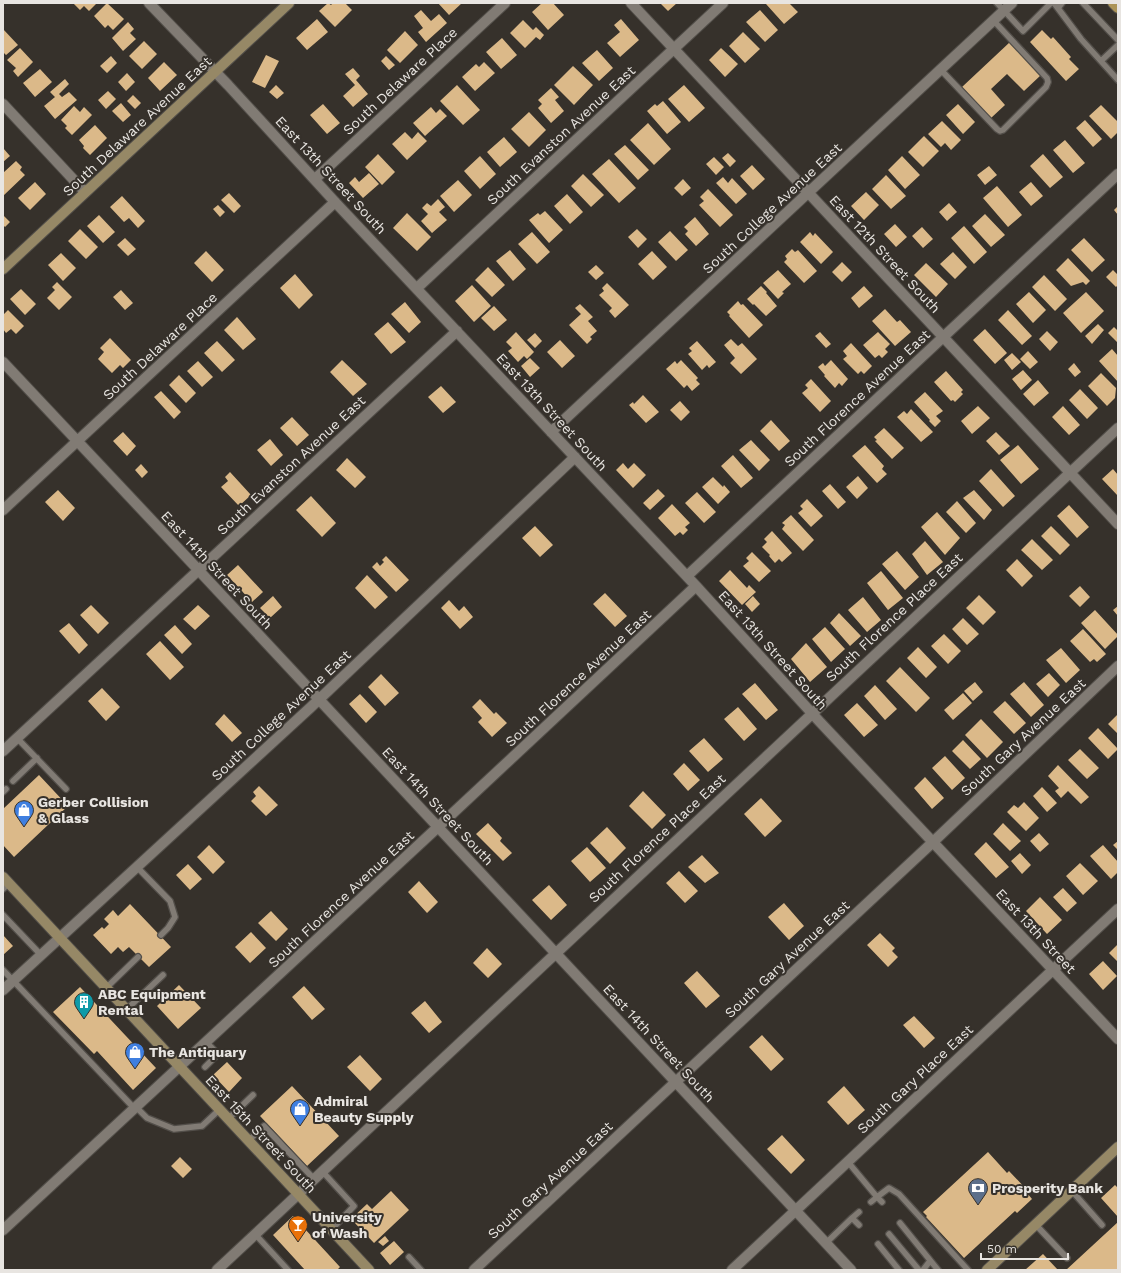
<svg xmlns="http://www.w3.org/2000/svg" width="1121" height="1273" viewBox="0 0 1121 1273" font-family="'Work Sans',sans-serif">
  <rect width="100%" height="100%" fill="#36312b"/>
  <path fill="#dbb989" d="M73,3H97L89,11L84,6L80,10Z
    M107,3L124,19L113,30L108,25L105,28L94,16Z
    M328,3L331,5L333,3H345L352,10L335,27L319,11Z
    M438,3H462L449,15Z
    M542,3H553L564,15L548,30L532,12Z
    M660,3H677L668,11Z
    M767,3H789L798,12L784,24L766,4Z
    M421,10L431,21L439,14L447,23L426,42L418,32L423,28L414,16Z
    M760,10L778,30L765,42L746,22Z
    M317,19L328,32L307,50L296,38Z
    M621,19L639,40L620,57L607,43L620,32L614,25Z
    M523,20L533,30L536,27L544,35L540,40L536,37L525,48L510,33Z
    M128,22L134,29L130,33L136,39L123,51L112,38Z
    M3,29L18,45L6,55L3,52Z
    M1042,30L1051,39L1053,37L1071,57L1069,59L1079,69L1066,81L1030,42Z
    M405,31L418,45L400,63L387,50Z
    M743,32L760,49L745,63L729,46Z
    M502,38L517,55L501,69L486,52Z
    M144,41L157,54L142,69L129,56Z
    M1010,42L1041,75L1024,91L1007,74L991,89L1005,105L991,118L962,87Z
    M20,48L33,62L18,77L13,71L16,68L7,60Z
    M721,48L738,64L725,77L709,60Z
    M597,50L613,68L599,81L582,63Z
    M266,55L279,61L265,88L252,82Z
    M111,56L117,63L107,73L100,66Z
    M386,56L395,65L389,70L381,61Z
    M164,62L177,75L160,91L148,78Z
    M484,62L495,73L475,91L462,77L476,64L479,67Z
    M573,66L593,85L574,105L554,85Z
    M353,68L360,76L356,80L368,94L353,107L343,96L355,85L345,74Z
    M40,69L52,82L35,97L23,83Z
    M127,73L135,82L126,91L118,82Z
    M65,79L69,84L59,94L62,97L69,92L77,100L55,119L44,106L55,97L50,92Z
    M276,85L284,93L277,99L269,92Z
    M457,85L480,110L463,125L440,101Z
    M684,85L705,108L689,122L668,99Z
    M551,88L559,97L555,100L564,111L551,123L538,108L542,104L538,100Z
    M108,91L116,99L106,109L98,100Z
    M133,95L141,103L135,109L127,101Z
    M663,101L681,122L667,134L647,111L655,104L657,106Z
    M121,103L131,115L123,122L112,111Z
    M323,104L340,123L327,134L310,115Z
    M958,104L975,122L963,134L946,115Z
    M1101,105L1118,122V132L1111,139L1089,116Z
    M74,106L80,112L84,107L92,115L72,135L65,128L67,126L61,120Z
    M431,107L436,113L440,109L447,116L425,136L413,123Z
    M529,112L546,130L529,147L511,129Z
    M1085,120L1102,139L1093,147L1076,128Z
    M942,121L961,140L951,150L945,143L941,147L928,134Z
    M648,123L671,149L654,165L630,140Z
    M95,125L107,138L90,155L83,148L84,146L79,140Z
    M405,132L412,139L418,132L427,141L407,160L392,144Z
    M924,136L939,151L923,167L908,152Z
    M504,137L517,152L500,167L487,152Z
    M1065,140L1085,163L1073,173L1053,150Z
    M625,145L649,170L638,180L614,154Z
    M3,148L10,156L3,162Z
    M728,153L736,161L730,167L722,158Z
    M378,154L395,172L382,185L365,167Z
    M1043,154L1063,177L1050,188L1030,166Z
    M480,156L496,174L480,189L464,171Z
    M902,156L920,175L905,189L888,170Z
    M714,157L724,167L716,175L706,164Z
    M609,159L636,188L619,203L592,174Z
    M16,161L22,167L20,170L25,175L3,196V173Z
    M752,165L765,179L753,190L740,176Z
    M989,166L997,175L985,185L977,175Z
    M369,173L379,184L363,198L349,183L355,177L359,182Z
    M583,174L604,195L591,207L571,186Z
    M886,175L906,196L891,209L872,189Z
    M723,177L728,183L732,178L747,194L736,204L716,183Z
    M683,179L691,188L682,196L674,188Z
    M458,180L472,195L454,212L440,196Z
    M35,182L46,194L30,210L18,198Z
    M1031,182L1043,196L1031,206L1019,192Z
    M997,186L1022,215L1008,227L983,198Z
    M708,189L733,215L720,227L699,205L704,201L700,197Z
    M866,192L879,205L864,220L851,206Z
    M229,193L241,206L234,213L221,200Z
    M567,194L583,212L570,224L554,206Z
    M122,196L145,221L138,228L129,218L124,222L110,207Z
    M438,199L445,207L439,212L447,220L432,233L421,221L428,214L422,208L427,203L431,206Z
    M949,203L957,212L947,221L939,212Z
    M218,205L225,212L220,217L213,209Z
    M1118,206V215L1114,210Z
    M545,211L563,230L549,243L529,220L538,213L540,215Z
    M407,213L431,237L417,251L393,228Z
    M985,214L1005,235L991,247L972,226Z
    M3,215L10,222L5,227L3,225Z
    M99,215L115,232L103,243L87,226Z
    M695,217L709,234L696,246L685,234L688,231L684,227Z
    M895,224L907,237L896,247L884,234Z
    M964,226L987,252L974,264L951,238Z
    M922,227L933,239L923,248L912,236Z
    M80,229L98,247L86,259L68,241Z
    M637,229L647,239L638,248L628,237Z
    M670,231L688,250L676,261L658,242Z
    M532,232L550,252L537,264L518,244Z
    M810,232L813,236L815,233L833,252L821,264L800,242Z
    M125,238L136,249L128,256L117,245Z
    M1084,238L1105,260L1092,272L1071,250Z
    M792,249L795,252L798,250L817,271L804,283L784,262L787,259L785,256Z
    M510,250L526,269L513,281L496,261Z
    M206,251L224,270L212,282L194,263Z
    M652,251L667,267L653,280L638,264Z
    M953,252L967,267L955,279L940,264Z
    M61,253L76,268L63,281L48,265Z
    M1068,258L1090,281L1086,285L1083,282L1071,286L1056,270Z
    M842,262L852,272L842,282L832,272Z
    M926,263L948,284L936,297L914,275Z
    M596,265L604,273L596,280L588,272Z
    M488,267L505,285L492,297L475,280Z
    M778,270L791,284L782,292L784,293L778,299L763,283Z
    M1113,270L1118,275V285L1116,287L1106,277Z
    M295,274L313,295L299,309L280,288Z
    M1044,275L1067,299L1055,311L1032,287Z
    M57,282L72,297L59,310L47,298L55,290L52,287Z
    M607,283L629,305L615,318L609,311L612,308L599,295L604,291L602,288Z
    M472,285L491,306L474,322L455,301Z
    M761,286L767,292L766,293L777,306L766,316L754,304L753,305L747,299Z
    M864,286L873,296L859,308L851,298Z
    M21,289L36,304L25,315L10,299Z
    M121,290L133,303L125,310L113,297Z
    M1029,292L1046,310L1033,323L1016,304Z
    M1086,292L1104,311L1081,333L1063,313Z
    M738,301L741,305L743,304L763,325L749,338L729,316L730,315L727,312Z
    M405,302L421,322L409,333L391,314Z
    M580,304L593,317L588,321L597,331L590,337L592,339L587,344L569,325L581,314L575,308Z
    M494,306L507,320L494,331L481,318Z
    M885,309L897,322L900,320L911,332L895,346L872,321Z
    M8,310L24,326L16,334L11,329L6,333L3,329V315Z
    M1008,310L1032,336L1022,345L998,320Z
    M237,317L256,339L243,350L224,330Z
    M388,322L406,342L391,354L374,334Z
    M1098,324L1104,330L1092,344L1085,336Z
    M1114,327L1118,331V343L1108,333Z
    M985,329L1007,353L995,364L973,340Z
    M1047,331L1058,342L1050,351L1039,339Z
    M516,332L534,352L527,359L524,356L518,362L508,351L512,348L506,342Z
    M820,332L831,344L826,348L815,336Z
    M878,332L890,344L885,349L888,352L882,358L879,355L875,358L863,345Z
    M535,333L542,341L535,348L527,340Z
    M110,338L131,360L123,368L120,365L112,373L98,359L104,352L100,348Z
    M731,339L738,346L742,343L757,359L741,374L730,363L735,358L724,345Z
    M560,340L575,356L562,368L547,352Z
    M217,341L235,360L222,372L204,353Z
    M697,341L716,362L709,368L707,365L702,370L688,354L692,351L689,348Z
    M851,343L872,366L864,374L861,371L858,374L843,359L847,356L843,351Z
    M1112,349L1118,356V382L1099,361Z
    M1028,351L1038,362L1030,369L1020,359Z
    M1012,353L1021,362L1012,370L1004,360Z
    M530,358L540,368L530,377L521,366Z
    M342,360L367,384L353,396L330,372Z
    M681,360L698,378L696,380L700,384L692,391L687,385L684,388L666,369L675,361L677,364Z
    M831,360L848,379L842,386L839,383L835,388L824,376L825,375L818,367L823,363L825,366Z
    M198,361L213,377L202,387L187,371Z
    M1074,363L1081,372L1075,377L1068,369Z
    M1023,370L1032,380L1021,390L1012,379Z
    M946,371L963,390L961,392L963,394L955,402L953,400L951,401L934,382Z
    M1101,373L1116,388L1115,398L1107,406L1088,386Z
    M179,375L196,393L186,403L169,385Z
    M811,379L831,401L820,412L802,393L808,388L805,385Z
    M1038,380L1049,393L1034,406L1023,394Z
    M441,386L456,402L443,413L428,397Z
    M1080,389L1098,408L1087,419L1069,400Z
    M161,391L181,412L174,419L154,397Z
    M925,392L943,411L936,416L941,421L935,427L929,421L930,420L914,402Z
    M643,395L659,412L646,423L629,405L633,402L634,404Z
    M680,401L690,412L681,421L670,410Z
    M978,406L990,418L972,434L961,421Z
    M1063,406L1080,425L1069,435L1052,417Z
    M911,409L933,432L921,442L897,417L904,411L907,414Z
    M292,417L309,435L297,446L280,428Z
    M771,420L790,441L779,451L760,431Z
    M884,428L904,448L892,459L875,441L877,440L874,437Z
    M123,432L136,446L127,456L113,441Z
    M996,432L1010,446L999,455L986,441Z
    M270,439L283,455L271,466L257,450Z
    M751,440L770,460L759,471L739,450Z
    M865,445L884,466L882,469L887,474L877,483L852,456Z
    M1018,445L1039,469L1021,484L1000,460Z
    M733,455L753,478L741,488L721,466Z
    M347,458L366,477L355,488L336,470Z
    M623,463L628,469L634,463L646,475L633,488L616,470Z
    M141,464L148,472L142,478L135,470Z
    M991,469L1015,496L1003,507L979,481Z
    M1113,469L1118,475V496L1102,479Z
    M230,472L251,495L239,506L221,487L228,481L225,477Z
    M858,476L868,488L857,499L846,487Z
    M713,477L723,487L724,485L730,492L718,504L702,487Z
    M830,484L846,502L838,509L822,491Z
    M658,489L665,496L650,510L643,503Z
    M58,490L75,508L63,521L45,502Z
    M974,490L992,510L984,520L963,498Z
    M697,492L716,512L704,523L685,503Z
    M311,496L336,523L322,537L296,510Z
    M807,499L823,516L811,527L798,513L803,509L800,506Z
    M957,501L976,523L966,533L946,512Z
    M672,504L690,523L685,527L688,530L683,535L680,532L675,536L658,518Z
    M1069,505L1089,527L1077,538L1057,516Z
    M937,512L960,538L945,555L921,527Z
    M791,515L814,540L803,551L782,529L785,525L782,523Z
    M535,526L553,545L540,557L522,538Z
    M1051,526L1070,545L1060,555L1041,536Z
    M772,531L792,553L782,562L779,559L775,563L769,556L770,555L762,547L767,542L764,539Z
    M1032,539L1053,560L1042,570L1021,550Z
    M925,541L943,562L927,575L912,554Z
    M897,551L919,577L905,590L882,564Z
    M752,552L771,571L759,582L743,566L749,561L746,558Z
    M386,556L409,580L396,592L372,567L377,562L380,566L384,562L382,560Z
    M1017,559L1033,576L1022,587L1006,570Z
    M238,565L263,592L252,602L227,575Z
    M730,570L747,588L749,585L756,592L742,605L719,581Z
    M881,571L903,598L888,610L867,583Z
    M367,575L388,597L375,609L355,588Z
    M1080,586L1090,597L1080,607L1069,596Z
    M605,593L627,616L615,627L593,604Z
    M979,595L996,612L983,625L966,608Z
    M273,596L282,607L270,618L260,608Z
    M753,596L760,604L752,612L745,604Z
    M863,597L881,620L867,632L848,610Z
    M449,600L459,611L464,606L473,617L460,629L441,608Z
    M91,605L109,623L98,634L80,615Z
    M198,605L210,616L195,630L183,619Z
    M1118,606V616L1113,610Z
    M1095,610L1118,635V636L1105,649L1081,623Z
    M839,613L861,636L850,646L830,623Z
    M963,618L979,634L967,645L952,629Z
    M69,623L88,645L79,654L59,631Z
    M175,625L192,644L182,654L164,635Z
    M825,627L845,649L831,662L812,639Z
    M1083,629L1106,654L1097,662L1094,659L1090,662L1070,641Z
    M944,634L961,651L948,664L931,646Z
    M160,641L184,667L170,680L146,654Z
    M806,643L827,667L810,682L791,659Z
    M918,647L937,667L926,678L907,658Z
    M1061,648L1080,670L1066,683L1046,660Z
    M900,667L930,698L916,712L886,681Z
    M1049,673L1060,685L1048,697L1036,684Z
    M381,674L399,693L385,706L368,687Z
    M975,682L983,692L973,701L964,691Z
    M1024,682L1044,705L1031,717L1010,694Z
    M755,683L778,710L766,720L742,694Z
    M875,685L897,709L885,720L864,696Z
    M102,688L120,707L106,721L88,701Z
    M963,693L972,703L953,720L944,710Z
    M360,694L377,712L366,723L349,704Z
    M480,699L494,714L496,712L507,723L492,737L478,722L482,718L472,707Z
    M1005,701L1026,723L1014,734L993,712Z
    M857,703L878,725L864,737L844,715Z
    M738,707L757,729L744,741L724,719Z
    M224,714L242,733L232,742L215,724Z
    M1118,714V734L1108,724Z
    M981,719L1003,742L987,758L965,735Z
    M1098,728L1118,749L1108,759L1088,738Z
    M704,738L723,759L708,772L689,751Z
    M963,740L981,759L970,769L952,751Z
    M1080,749L1099,768L1087,779L1068,760Z
    M945,756L965,778L952,790L932,768Z
    M684,763L700,780L688,791L673,774Z
    M1058,765L1089,797L1081,804L1068,791L1061,798L1055,791L1059,788L1048,776Z
    M39,775L68,806L14,857L3,845V809Z
    M925,777L944,798L932,809L914,788Z
    M259,786L278,805L266,816L251,801L256,796L253,792Z
    M1042,787L1057,803L1047,812L1033,796Z
    M643,791L666,815L652,829L629,806Z
    M761,798L782,821L765,837L744,814Z
    M1024,802L1039,818L1026,831L1007,812L1014,805L1018,808Z
    M488,823L502,838L500,841L512,853L503,861L476,834Z
    M1003,823L1021,841L1010,851L993,834Z
    M607,827L626,848L610,864L590,843Z
    M1039,833L1049,844L1040,852L1030,841Z
    M1118,841V850L1113,845Z
    M986,842L1009,867L996,878L974,854Z
    M209,845L225,862L213,874L197,857Z
    M1103,845L1118,862V872L1111,879L1090,856Z
    M587,847L606,868L590,882L571,861Z
    M1020,853L1031,865L1022,874L1011,861Z
    M702,855L719,873L705,883L688,867Z
    M1080,863L1098,881L1083,895L1066,876Z
    M188,864L202,879L190,890L176,875Z
    M679,871L698,891L685,903L666,883Z
    M419,881L438,902L427,913L408,892Z
    M549,885L567,905L551,920L532,900Z
    M1063,888L1077,903L1067,912L1053,897Z
    M1040,897L1062,920L1047,934L1026,911Z
    M784,903L804,926L789,940L768,917Z
    M130,904L171,947L149,967L129,947L123,952L118,947L111,954L93,935L102,927L104,929L109,924L104,919L113,910L118,916Z
    M271,911L288,929L276,941L258,923Z
    M251,932L266,948L250,963L235,947Z
    M880,933L895,948L892,951L898,957L888,967L867,945Z
    M3,935L13,946L3,955Z
    M1118,944V962L1109,953Z
    M487,948L502,964L488,978L473,963Z
    M1103,961L1117,976L1103,990L1089,974Z
    M697,971L720,996L706,1008L684,983Z
    M179,985L201,1008L178,1029L157,1006Z
    M304,986L325,1009L312,1020L292,997Z
    M80,987L156,1068L133,1090L97,1051L94,1054L53,1012Z
    M425,1001L442,1022L429,1033L411,1013Z
    M914,1016L935,1038L924,1048L903,1025Z
    M762,1035L784,1059L771,1071L749,1047Z
    M360,1055L382,1079L370,1091L347,1067Z
    M227,1062L242,1078L229,1092L213,1075Z
    M292,1086L339,1136L307,1166L260,1116Z
    M844,1086L865,1110L848,1125L827,1102Z
    M782,1135L805,1160L791,1174L767,1149Z
    M988,1152L1007,1173L1009,1171L1028,1191L1027,1193L1032,1199L1017,1213L1015,1211L964,1258L926,1217L927,1216L923,1212Z
    M180,1157L192,1169L183,1178L171,1166Z
    M1115,1185L1118,1188V1217L1101,1198Z
    M391,1191L409,1210L374,1243L351,1219L367,1204L372,1209Z
    M293,1216L340,1267L337,1270H305L273,1235Z
    M1118,1222V1268L1116,1270H1066Z
    M385,1236L389,1241L383,1246L378,1242Z
    M394,1241L404,1252L390,1265L380,1253Z
    M1043,1254L1058,1270H1025Z"/>
  <g fill="none" stroke-linecap="round" stroke-linejoin="round">
    <defs>
      <path id="lane" d="M997,3L1023,31L1051,3
        M1054,3L1081,39L1118,80
        M1083,3L1118,40
        M1058,8L1062,3
        M1101,61L1118,45
        M941,70L997,129L1000,131L1003,130L1046,87L1048,82L1047,78L993,20
        M17,738L66,789
        M13,781L37,758
        M3,792L6,789
        M137,867L170,901L175,917L168,928L161,935
        M3,889L9,883
        M3,915L41,955
        M3,970L134,1108
        M106,988L138,957
        M126,1010L163,975
        M205,1067L218,1054L207,1043
        M135,1106L147,1118L174,1129L202,1126L219,1110
        M228,1119L253,1095
        M248,1141L264,1126L314,1179
        M848,1162L877,1197L889,1188L899,1194L968,1270
        M322,1171L354,1206L331,1230
        M1072,1191L1102,1225
        M871,1202L877,1197L882,1202
        M852,1218L859,1212
        M900,1223L938,1270
        M1036,1225L1067,1258
        M255,1234L288,1270
        M889,1234L919,1270
        M826,1243L852,1218L859,1225
        M878,1244L899,1270
        M409,1257L421,1270
        M923,1270L930,1261"/>
      <path id="street" d="M149,3L228,85L335,202L696,586L819,721L1118,1039
        M631,3L1118,524
        M3,104L85,192
        M315,179L505,3
        M417,288L723,3
        M3,362L190,561L851,1270
        M551,432L1012,3
        M3,510L335,202
        M687,576L1118,174
        M3,751L457,331
        M3,990L311,707L575,457
        M3,1230L438,827L696,586
        M217,1270L1118,428
        M474,1270L933,842L1118,666
        M732,1270L1118,909"/>
      <path id="secondary" d="M3,269L289,3
        M3,877L369,1270
        M987,1270L1118,1147"/>
      <path id="primary" d="M1113,3L1118,8"/>
    </defs>
    <use href="#lane" stroke="#524e49" stroke-width="8"/>
    <use href="#street" stroke="#524e49" stroke-width="12"/>
    <use href="#secondary" stroke="#524e49" stroke-width="12"/>
    <use href="#primary" stroke="#524e49" stroke-width="12"/>
    <use href="#lane" stroke="#817b74" stroke-width="5.5"/>
    <use href="#street" stroke="#817b74" stroke-width="10"/>
    <use href="#secondary" stroke="#968866" stroke-width="10"/>
    <use href="#primary" stroke="#ac9457" stroke-width="10"/>
  </g>
  <defs>
    <symbol id="shop-pin" viewBox="-11 -11 22 30"><path d="M0 17L-7.5 6A9.5 9.5 0 1 1 7.5 6Z" fill="#3f7fe0" stroke="#36312b"/><path d="M-5-2.5h2.3a2.7 3.5 0 0 1 5.4 0H5L5.5 6h-11ZM-1.5-2.5h3a1.5 2.3 0 0 0-3 0Z" fill="#fff"/></symbol>
    <symbol id="building-pin" viewBox="-11 -11 22 30"><path d="M0 17L-7.5 6A9.5 9.5 0 1 1 7.5 6Z" fill="#0f9aa8" stroke="#36312b"/><path d="M-4-6H4V6H1V3H-1V6H-4ZM-2.5-4.3h1.7v1.8h-1.7ZM.8-4.3h1.7v1.8H.8ZM-2.5-1h1.7V.8h-1.7ZM.8-1h1.7V.8H.8Z" fill="#fff"/></symbol>
    <symbol id="bank-pin" viewBox="-11 -11 22 30"><path d="M0 17L-7.5 6A9.5 9.5 0 1 1 7.5 6Z" fill="#5c6f8a" stroke="#36312b"/><path d="M-6-4H6V4H-6ZM0-2.3a2.3 2.3 0 1 0 0 4.6a2.3 2.3 0 1 0 0-4.6Z" fill="#fff"/></symbol>
    <symbol id="bar-pin" viewBox="-11 -11 22 30"><path d="M0 17L-7.5 6A9.5 9.5 0 1 1 7.5 6Z" fill="#e8710a" stroke="#36312b"/><path d="M-6-5H6L.8 .8V4.5H3.5V6h-7V4.5H-.8V.8Z" fill="#fff"/></symbol>
  </defs>
  <g fill-rule="evenodd">
    <use href="#shop-pin" x="13" y="799" width="22" height="30"/>
    <use href="#building-pin" x="73" y="991" width="22" height="30"/>
    <use href="#shop-pin" x="124" y="1041" width="22" height="30"/>
    <use href="#shop-pin" x="289" y="1098" width="22" height="30"/>
    <use href="#bank-pin" x="967" y="1177" width="22" height="30"/>
    <use href="#bar-pin" x="287" y="1214" width="22" height="30"/>
  </g>
  <g text-anchor="middle" dominant-baseline="central" stroke-width="4" stroke-linejoin="round" paint-order="stroke">
    <g font-size="14" fill="#e8e5e1" stroke="#36312b">
      <text transform="translate(400 81) rotate(-43)">South Delaware Place</text>
      <text transform="translate(137 126) rotate(-43)">South Delaware Avenue East</text>
      <text transform="translate(561 135) rotate(-43)">South Evanston Avenue East</text>
      <text transform="translate(331 175) rotate(47)">East 13th Street South</text>
      <text transform="translate(772 208) rotate(-43)">South College Avenue East</text>
      <text transform="translate(885 254) rotate(47)">East 12th Street South</text>
      <text transform="translate(160 346) rotate(-43)">South Delaware Place</text>
      <text transform="translate(857 398) rotate(-43)">South Florence Avenue East</text>
      <text transform="translate(552 412) rotate(47)">East 13th Street South</text>
      <text transform="translate(291 465) rotate(-43)">South Evanston Avenue East</text>
      <text transform="translate(217 570) rotate(47)">East 14th Street South</text>
      <text transform="translate(894 617) rotate(-43)">South Florence Place East</text>
      <text transform="translate(773 650) rotate(48)">East 13th Street South</text>
      <text transform="translate(578 678) rotate(-43)">South Florence Avenue East</text>
      <text transform="translate(281 715) rotate(-43)">South College Avenue East</text>
      <text transform="translate(1023 737) rotate(-43)">South Gary Avenue East</text>
      <text transform="translate(438 806) rotate(47)">East 14th Street South</text>
      <text transform="translate(657 838) rotate(-43)">South Florence Place East</text>
      <text transform="translate(341 899) rotate(-43)">South Florence Avenue East</text>
      <text transform="translate(1036 931) rotate(47)">East 13th Street</text>
      <text transform="translate(787 959) rotate(-43)">South Gary Avenue East</text>
      <text transform="translate(659 1043) rotate(47)">East 14th Street South</text>
      <text transform="translate(915 1079) rotate(-43)">South Gary Place East</text>
      <text transform="translate(261 1134) rotate(47)">East 15th Street South</text>
      <text transform="translate(550 1180) rotate(-43)">South Gary Avenue East</text>
    </g>
    <g font-size="14" font-weight="bold" fill="#e8e5e1" stroke="#36312b" text-anchor="start">
      <text x="38" y="802">Gerber Collision<tspan x="38" dy="16">&amp; Glass</tspan></text>
      <text x="98" y="994">ABC Equipment<tspan x="98" dy="16">Rental</tspan></text>
      <text x="149" y="1052">The Antiquary</text>
      <text x="314" y="1101">Admiral<tspan x="314" dy="16">Beauty Supply</tspan></text>
      <text x="992" y="1188">Prosperity Bank</text>
      <text x="312" y="1217">University<tspan x="312" dy="16">of Wash</tspan></text>
    </g>
  </g>
  <rect width="1121" height="1273" fill="none" stroke="#e8e5e1" stroke-width="8"/>
  <path d="M981 1253v6h87v-6" fill="none" stroke="#e8e5e1" stroke-width="2"/>
  <text x="987" y="1253" font-size="12" fill="#e8e5e1" stroke="#36312b" stroke-width="3" paint-order="stroke">50 m</text>
</svg>
